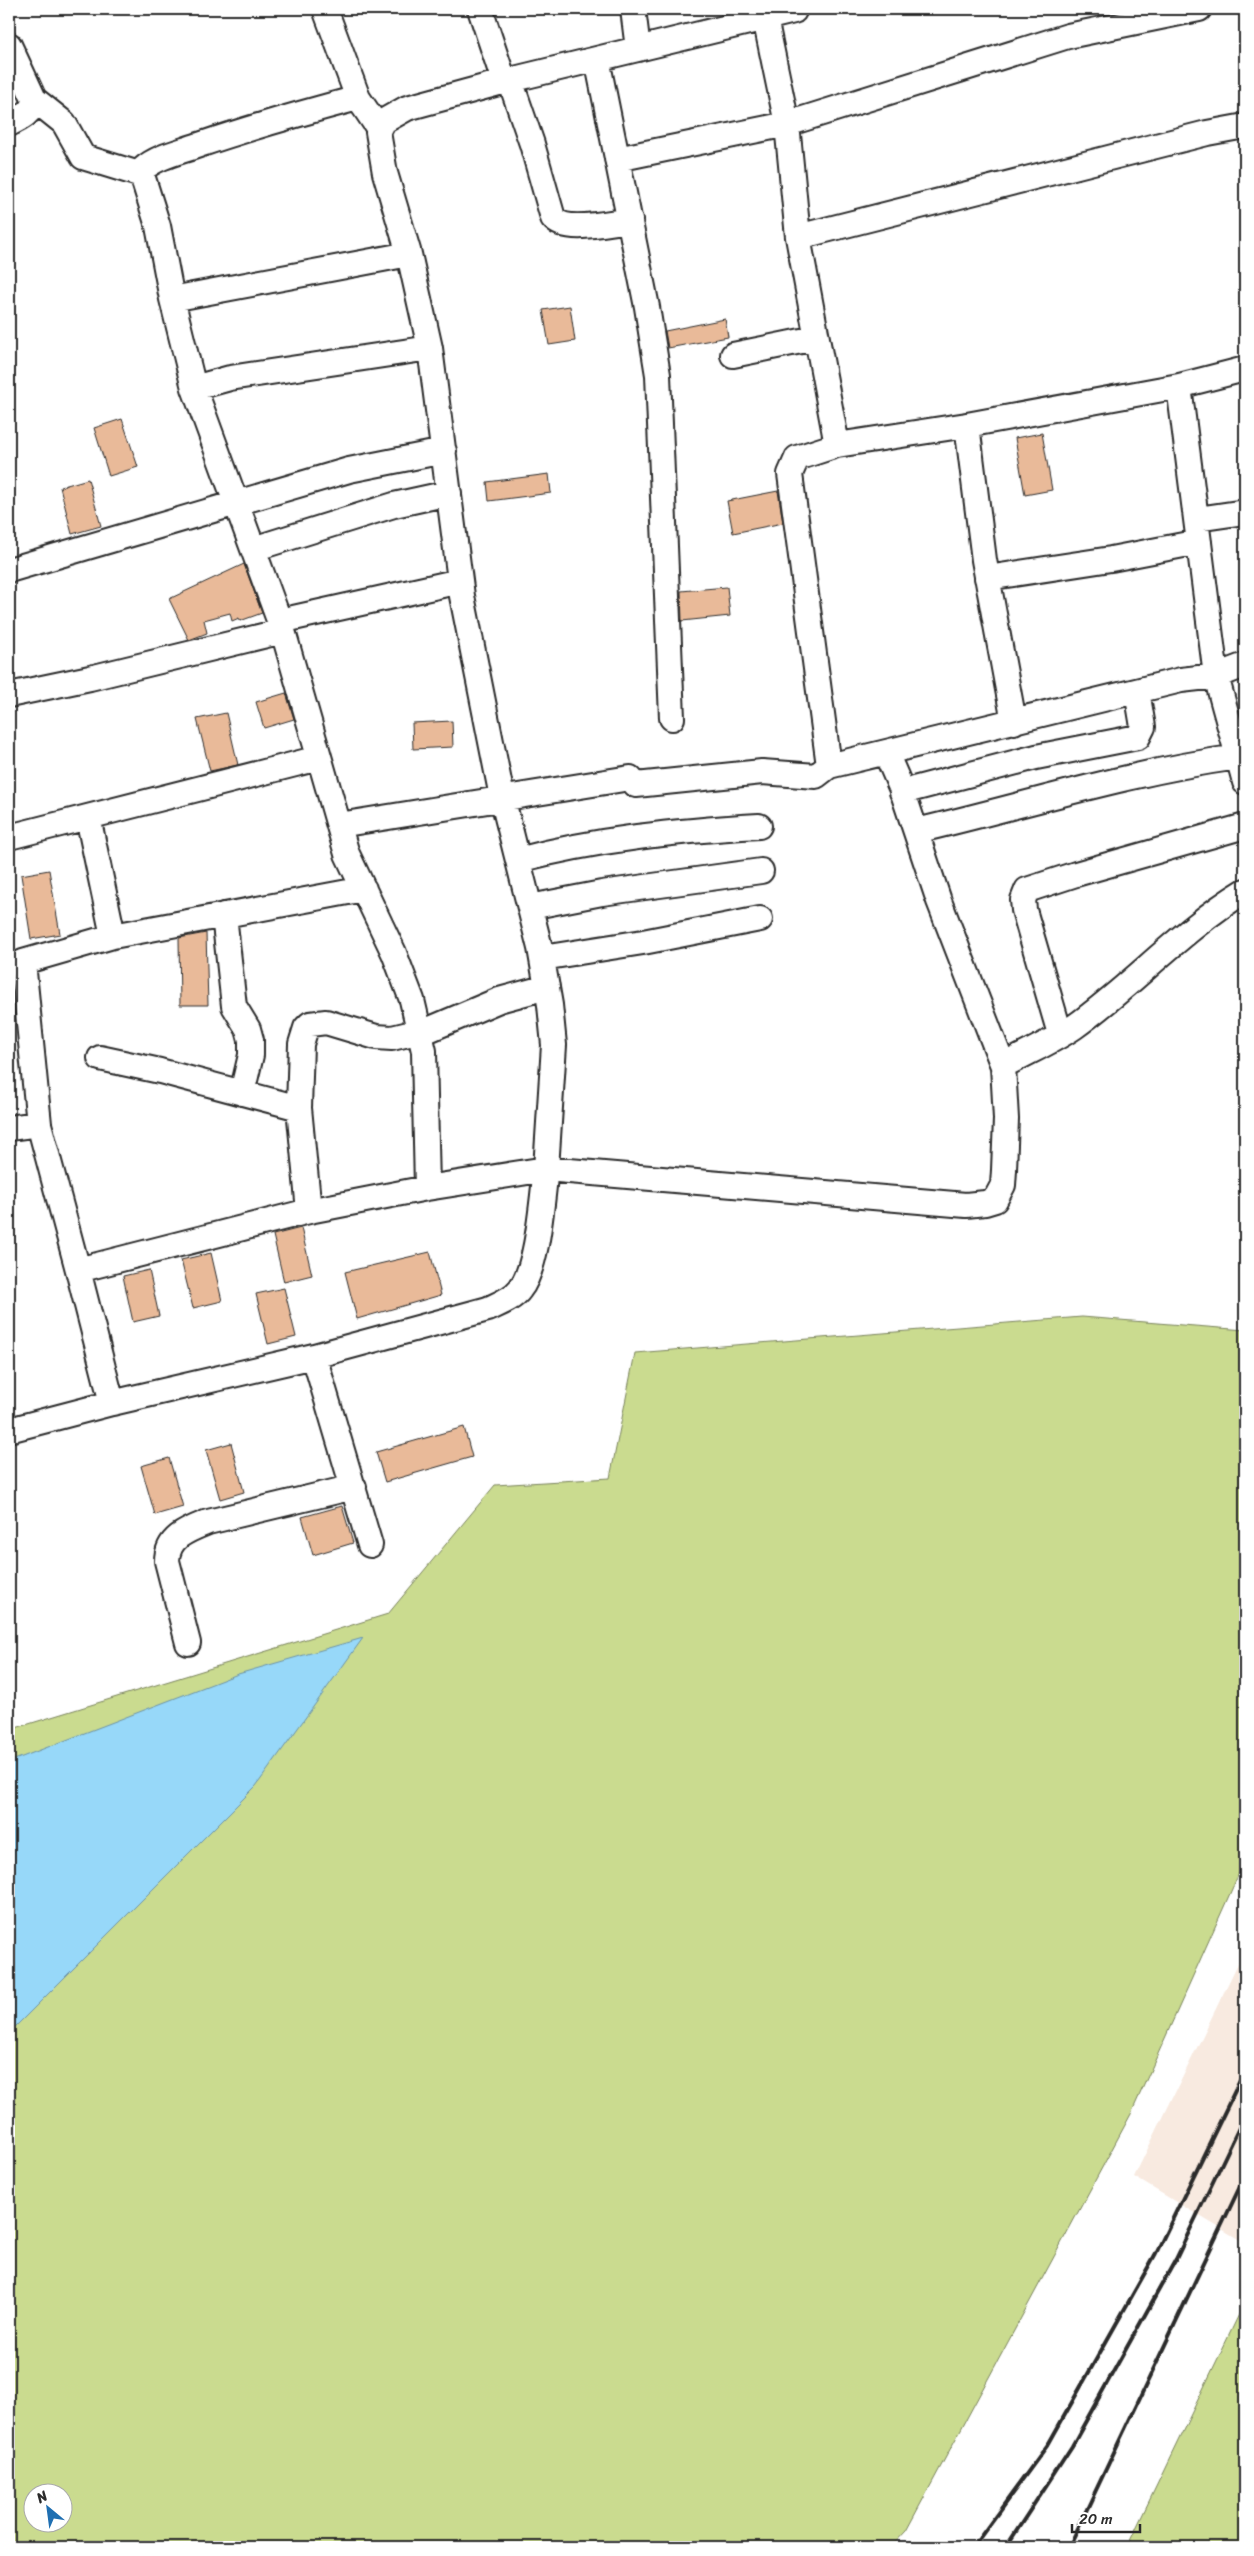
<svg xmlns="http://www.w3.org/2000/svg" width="1254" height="2556" viewBox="0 0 1254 2556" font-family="Sriracha,sans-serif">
  <rect width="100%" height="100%" fill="#fff"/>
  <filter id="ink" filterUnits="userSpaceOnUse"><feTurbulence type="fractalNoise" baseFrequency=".02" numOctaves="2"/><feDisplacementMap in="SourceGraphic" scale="10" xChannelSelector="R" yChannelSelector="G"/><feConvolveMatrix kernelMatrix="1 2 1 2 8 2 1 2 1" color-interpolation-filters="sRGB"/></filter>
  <g filter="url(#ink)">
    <path fill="#f8eae0" d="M1245,1949V2243L1134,2177Z"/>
    <path fill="#cadb8f" stroke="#7a835d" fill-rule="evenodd" d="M1082,1317L1245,1330V1860L1131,2114L906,2531L891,2547H9V1730L388,1614L495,1485L610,1478L635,1353ZM32,2494H62V2524H32Z
      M1245,2302V2547H1127Z"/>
    <path fill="#97d8f9" stroke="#6c93a7" d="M363,1638L256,1786L9,2033V1762L238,1674Z"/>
    <path fill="#e9ba99" stroke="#2b2b2b" d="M570,306L575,341L549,345L543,310Z
      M725,319L728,337L668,348L665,331Z
      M122,419L138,467L109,476L94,428Z
      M1042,433L1052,490L1025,495L1015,438Z
      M549,474L551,493L489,501L487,482Z
      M88,479L101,526L72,534L60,487Z
      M778,491L783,523L733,533L727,501Z
      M244,564L262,613L240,621L239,618L232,621L230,613L204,620L207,633L189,640L169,599Z
      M727,587L730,616L682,621L681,591Z
      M286,693L294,719L264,728L256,702Z
      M226,713L238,765L210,771L197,719Z
      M452,721L453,747L413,749L412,723Z
      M49,870L60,934L31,939L21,875Z
      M206,933L208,1005H180L179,938Z
      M301,1228L312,1275L284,1282L273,1235Z
      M430,1252L441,1295L357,1319L345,1272Z
      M211,1253L222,1301L193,1308L181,1260Z
      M149,1270L159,1316L133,1322L123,1276Z
      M284,1288L296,1337L268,1344L256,1294Z
      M464,1427L472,1457L385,1482L376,1452Z
      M231,1443L244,1492L220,1499L206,1450Z
      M169,1458L183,1507L155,1515L141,1466Z
      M342,1506L353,1543L313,1555L302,1517Z"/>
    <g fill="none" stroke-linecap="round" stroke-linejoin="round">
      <defs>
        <path id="street" d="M325,9L358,98L379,129
          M480,9L504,81
          M633,9L638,49
          M765,18L787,124L798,237L837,445L967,425L1179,386L1216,676L1245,782
          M9,45L34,99C34,112 20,119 9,124
          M597,59L647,307L658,375L672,718
          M510,80L532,144L553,218C566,234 610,222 630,220
          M358,98C305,112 252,127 199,145C180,152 158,156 143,169L142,175L158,226L172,299L194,388L283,631L347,854L394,953L412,1000L424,1051L427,1188
          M34,99L64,123L83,157L142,175
          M617,159L787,124L1068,36L1199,9
          M798,237L1207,133L1245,126
          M172,299L409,254
          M733,355L816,338
          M1179,386L1245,369
          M194,388L230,378L430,348
          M967,425L984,560L1014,722
          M1197,519L1245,512
          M253,549L394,505L449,493
          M9,570L349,470L444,451
          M987,578L1111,559L1199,542
          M280,621L460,581
          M9,695L90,678L283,631
          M829,766L790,474L797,458L837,445
          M902,792L1036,757L1138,737L1143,727L1137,691
          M88,817L113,936
          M339,825L630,778L636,785L762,772L816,776L829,766L1181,680L1216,676L1245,665
          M916,831C1023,806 1129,772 1238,757
          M9,837L319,758
          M518,860C597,839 677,831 759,826
          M530,907L602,893L761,871
          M224,915L234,1006L248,1029L251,1040V1055L242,1093
          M542,958L643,942L760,919
          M421,1033L499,1000L547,987
          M1060,1034L1024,910L1023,900L1027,890L1076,874L1245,826
          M100,1058L160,1071L299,1108
          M1003,1066C1026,1053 1052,1042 1074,1027C1133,985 1182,929 1245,891
          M9,1128L39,1124
          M309,1211L299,1108L301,1044L306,1028L310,1024L326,1022L376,1037L392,1038L421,1031
          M78,1270L39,1124L23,962L113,936L364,889
          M314,1356L370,1545
          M112,1403L314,1356L488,1309C499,1304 513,1299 520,1289C538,1267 542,1199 546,1169L966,1205L985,1203L995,1200L1003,1185L1004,1170L1006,1119L1003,1066L939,901L902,790L886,753
          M9,1430L112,1403L78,1270L309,1211L427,1188L546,1169L554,1045L550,1005L540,948L502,797L462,596L430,348L409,254L385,173L378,132L384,121L407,108L510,80L794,11V9
          M188,1643L167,1561C167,1537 188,1530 208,1522L354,1487"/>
      </defs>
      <use href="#street" stroke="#2b2b2b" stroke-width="28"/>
      <use href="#street" stroke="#fff" stroke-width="24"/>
      <path stroke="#2b2b2b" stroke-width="4" d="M973,2547L1049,2443L1155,2255L1245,2070
        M1006,2547L1072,2446L1176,2259L1245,2115
        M1069,2547L1245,2176"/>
    </g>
  </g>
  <rect width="1254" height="2556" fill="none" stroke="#fff" stroke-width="30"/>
  <rect x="15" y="15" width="1224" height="2526" fill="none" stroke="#2b2b2b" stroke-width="2" filter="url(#ink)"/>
  <g transform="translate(48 2508) rotate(331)"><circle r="24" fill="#ffffff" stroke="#aaaaaa"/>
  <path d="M0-4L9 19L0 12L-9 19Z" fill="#1f6fb2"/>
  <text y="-8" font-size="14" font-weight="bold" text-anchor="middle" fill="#2b2b2b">N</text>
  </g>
  <path d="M1072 2524v8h68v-8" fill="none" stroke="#2b2b2b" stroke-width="2.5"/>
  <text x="1079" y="2524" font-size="15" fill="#2b2b2b" stroke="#ffffff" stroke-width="4" paint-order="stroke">20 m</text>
</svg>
